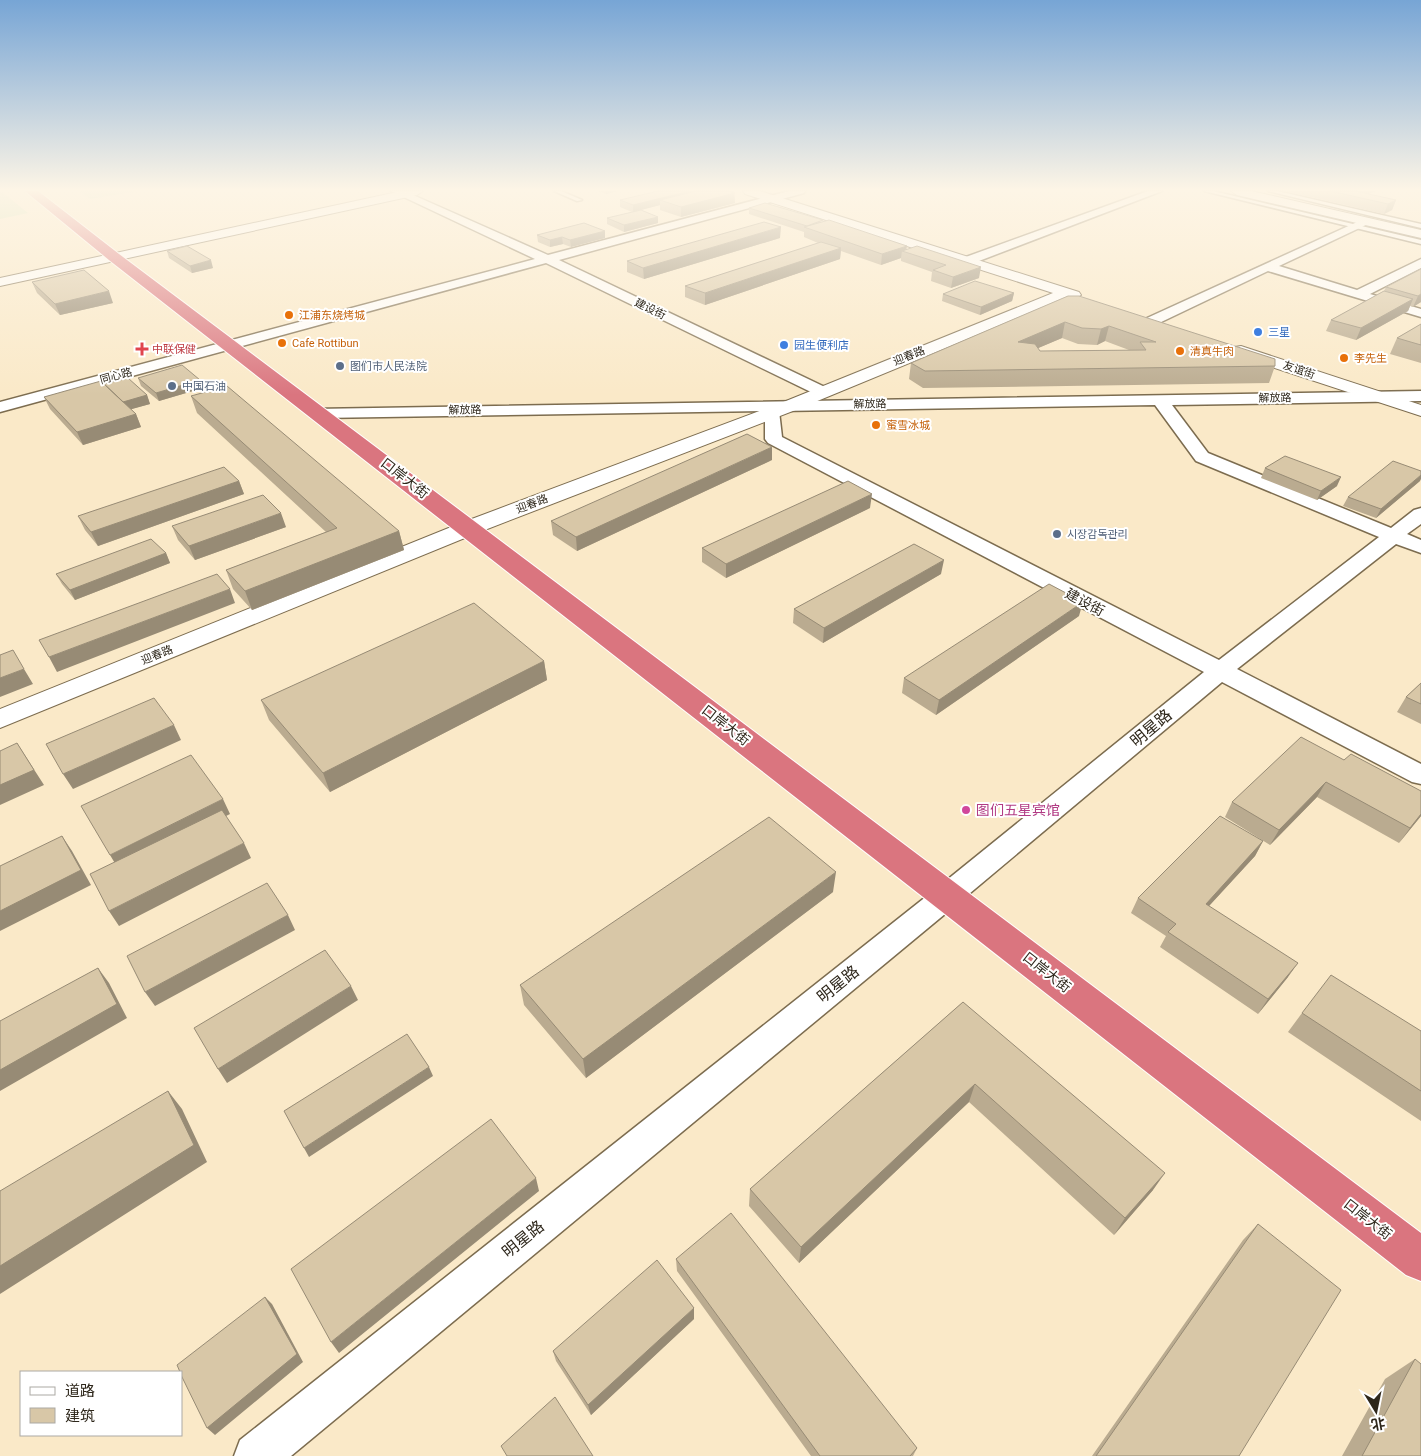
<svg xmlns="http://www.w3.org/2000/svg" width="1421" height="1456" viewBox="0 0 1421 1456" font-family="Roboto,'Noto Sans SC','Noto Sans KR',sans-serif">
  <rect width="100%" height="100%" fill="#fae9c8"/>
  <path fill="#d0e1b6" d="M0,191H1L28,213L0,219Z
    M80,191H139L90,199Z"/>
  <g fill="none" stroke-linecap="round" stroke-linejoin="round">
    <defs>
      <path id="lane" d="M554,191H561L582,200L577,201Z
        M1204,191H1213L1421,240V244Z
        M1268,191H1277L1421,224V228Z"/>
      <path id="street" d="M391,191H404L548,255L789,191H805L804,193L559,260L827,388L829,391L821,396L815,394L546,263L0,412V402L535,259Z
        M1148,191H1162L971,264H963L961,261L963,258Z
        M1366,218L1370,219V223L1279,266L1357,290L1421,259V268L1370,294L1421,309V317L1268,271L1157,324L1152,325L1145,321L1147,318Z
        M1421,391V401L1172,405L1208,453L1391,528L1414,510L1421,508V524L1407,534L1421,540V553L1396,544L1237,669L1421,764V784L1412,782L1222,682L957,904L291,1456H234L240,1440L937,888L1204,672L768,443L765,439V411L320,418L314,417L312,413L314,409ZM1155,405L1196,461L1379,537L1219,660L782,437L779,411Z"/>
      <path id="secondary" d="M402,191H423L417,195L0,286V278Z
        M743,191H760L1079,292L1081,295L1074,299L1067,298L798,409L477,533L0,728V709L461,523L786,401L1053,293L745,194Z
        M1231,191H1251L1421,230V238L1237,195Z
        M1241,346L1421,405V416L1235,355L1233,351L1235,347Z"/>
      <path id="highway" d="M25,191H38L119,254L1421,1233V1281L1406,1275L109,260Z"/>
    </defs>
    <use href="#lane" stroke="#7c6c4f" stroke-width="3"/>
    <use href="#street" stroke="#7c6c4f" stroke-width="3"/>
    <use href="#secondary" stroke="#7c6c4f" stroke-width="2"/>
    <use href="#highway" stroke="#fff" stroke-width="2"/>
    <use href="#lane" fill="#fff" fill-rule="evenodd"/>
    <use href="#street" fill="#fff" fill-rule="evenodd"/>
    <use href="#secondary" fill="#fff" fill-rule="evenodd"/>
    <use href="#highway" fill="#da757f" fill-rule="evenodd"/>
  </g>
  <path fill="#baab90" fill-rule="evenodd" d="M598,191H618L606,194Z
    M1285,191H1376L1368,194L1396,200L1392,210L1384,214Z
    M734,193L735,203L681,217L660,210V205L641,210L658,217V223L624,232L607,224V218L632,212L620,207V200Z
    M749,208L823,222L906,249L979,278L951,288L931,281L932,272L901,261V258L881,265L841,251L840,259L705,305L685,297V286L818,243L804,237V232L749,214Z
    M605,231V238L571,247L563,244L550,247L538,242L537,235Z
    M780,238L644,279L627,272V261Z
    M167,251L213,268L192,273L169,258Z
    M1421,269V302L1413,307L1410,306L1408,311L1356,340L1326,331L1331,320L1384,291L1386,287Z
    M32,282L113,303L60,315L37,293Z
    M1014,293L1012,301L980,315L942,301L943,294Z
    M1068,296L1275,366L1269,383L923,388L909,379L911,363ZM1062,338L1078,344L1097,345L1105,341L1129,350L1040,351L1038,348Z
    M1421,324V363L1390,354L1397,338Z
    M138,378L203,388L159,401L141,386Z
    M104,384L147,395L150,404L131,409L136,414L141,427L83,445L50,409L44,397Z
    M191,396L399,531L404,550L252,610L233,589L226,570L326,532L197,413Z
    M772,460L577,551L553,535L551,521Z
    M1265,468L1337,486L1317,500L1261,478Z
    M239,481L244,494L98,546L85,530L78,516Z
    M1420,481L1376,518L1343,506L1348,497Z
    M870,508L726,578L702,562V548Z
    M172,526L286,527L195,560L178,540Z
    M166,553L170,563L75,600L62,584L56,574Z
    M941,574L823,643L793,623L794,609Z
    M1079,616L936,715L902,693L904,678Z
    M544,661L547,680L330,792L269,720L261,700Z
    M1421,683V724L1397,712L1406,697Z
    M1344,760L1421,791V816L1399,843L1317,797L1270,845L1225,817L1232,802Z
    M1263,841L1255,856L1209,906L1288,977L1258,1014L1160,947L1166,936L1131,913L1138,898Z
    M833,892L586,1078L524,1005L520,985Z
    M963,1002L1153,1190L1114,1235L969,1102L799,1263L749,1206L750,1189Z
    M1302,1013L1421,1031V1121L1288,1032Z
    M1258,1224L1239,1456H1092L1243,1240Z
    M676,1259L917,1448L913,1456H811L677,1271Z
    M694,1319L591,1415L556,1361L553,1351Z
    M1415,1359L1421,1456H1342L1385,1379Z"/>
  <path fill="#978b75" d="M606,191H618L606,194Z
    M690,191H703L660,200V205L633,212V205Z
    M726,191H734L735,203L681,217V207Z
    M1363,191H1376L1360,197L1356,193Z
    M1396,200L1392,210L1384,214L1388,204Z
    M658,217V223L624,232V225Z
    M781,227L780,238L644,279L643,268Z
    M605,231V238L571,247L570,240Z
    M562,237L563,244L550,247V240Z
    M907,246L906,252L902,251L901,258L881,265L882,254Z
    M841,248L840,259L705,305V293Z
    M211,260L213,268L192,273L190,266Z
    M981,267L979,278L951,288L953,277Z
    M109,291L113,303L60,315L55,304Z
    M1014,293L1012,301L980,315L981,307Z
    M1421,294V302L1413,307L1418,296Z
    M1413,299L1408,311L1356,340L1361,328Z
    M1065,322L1062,338L1015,358L1018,342Z
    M1109,326L1105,341L1097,345L1101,329Z
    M200,380L203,388L159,401L156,393Z
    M147,395L150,404L125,411L122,402Z
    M136,414L141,427L83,445L77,432Z
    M772,447V460L577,551L576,537Z
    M1421,475V479L1420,481L1376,518L1381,509Z
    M1341,477L1337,486L1317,500L1321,491Z
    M239,481L244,494L98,546L91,532Z
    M872,494L870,508L726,578V564Z
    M281,513L286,527L195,560L189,546Z
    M399,531L404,550L252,610L245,591Z
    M166,553L170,563L75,600L70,590Z
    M944,560L941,574L823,643L824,628Z
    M230,589L235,603L57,672L49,657Z
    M1083,602L1079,616L936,715L939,700Z
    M544,661L547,680L330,792L323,773Z
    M24,669L33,684L0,697V678Z
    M174,725L181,740L73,789L63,774Z
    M17,743L44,785L0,805V785Z
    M1326,782L1317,797L1270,845L1279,830Z
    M223,799L230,814L119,870L110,855Z
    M1421,814V816L1399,843L1410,828Z
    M62,836L72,851L91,885L0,931V911Z
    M1263,841L1255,856L1197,919L1206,904Z
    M244,843L251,858L119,926L109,911Z
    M836,872L833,892L586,1078L583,1059Z
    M288,915L295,930L155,1006L145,992Z
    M1298,963L1288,977L1258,1014L1268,999Z
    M98,968L109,983L127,1018L0,1091V1070Z
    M351,986L358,1000L227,1083L218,1069Z
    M429,1067L433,1076L309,1157L304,1148Z
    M975,1084L969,1102L799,1263L801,1247Z
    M168,1091L182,1109L207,1162L0,1294V1266Z
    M1165,1173L1153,1190L1114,1235L1125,1218Z
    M536,1178L539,1191L339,1353L331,1342Z
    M265,1297L272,1304L303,1362L215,1435L207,1428Z
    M694,1308V1319L591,1415L588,1405Z"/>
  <path fill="#d8c7a7" stroke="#978b75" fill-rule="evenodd" d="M658,191H690L633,205L620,200Z
    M696,191H728L735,193L681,207L660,200Z
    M1330,191H1355L1396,200L1388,204Z
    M765,203L823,220L807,226L749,208Z
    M641,210L658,217L624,225L607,218Z
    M829,220L907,246L882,254L804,227Z
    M764,222L781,227L643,268L627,261Z
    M584,223L605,231L570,240L562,237L550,240L537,235Z
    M821,242L841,248L705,293L685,286Z
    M187,246L211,260L190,266L167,251Z
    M917,246L981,267L953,277L933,270L946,265L902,251Z
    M1421,269V294L1418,296L1386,287Z
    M84,270L109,291L55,304L32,282Z
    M975,281L1014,293L981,307L943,294Z
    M1384,291L1413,299L1361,328L1331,320Z
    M1068,296H1079L1275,359V366L925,371L911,363ZM1065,322L1082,328L1101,329L1109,326L1156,342H1140L1146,350L1040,351L1035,344L1018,342Z
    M1421,324V345L1397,338Z
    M182,365L200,380L156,393L138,378Z
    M128,378L147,395L123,402L104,384Z
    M101,381L136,414L77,432L44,397Z
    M227,386L399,531L245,591L226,570L337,528L191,396Z
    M747,434L772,447L576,537L551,521Z
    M1285,456L1341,477L1321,491L1265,468Z
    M1393,461L1421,471V475L1381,509L1348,497Z
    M224,467L239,481L91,532L78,516Z
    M848,481L872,494L726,564L702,548Z
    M263,495L281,513L189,546L172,526Z
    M151,539L166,553L70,590L56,574Z
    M914,544L944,560L824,628L794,609Z
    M217,574L230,589L49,657L39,640Z
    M1049,584L1083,602L939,700L904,678Z
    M474,603L544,661L323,773L261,700Z
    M13,650L24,669L0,678V655Z
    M1421,683V704L1406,697Z
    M154,698L174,725L63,774L46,744Z
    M1301,737L1344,760L1351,754L1421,791V814L1410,828L1326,782L1279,830L1232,802Z
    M17,743L34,770L0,785V751Z
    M191,755L223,799L110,855L81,806Z
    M222,810L244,843L109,911L90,874Z
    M1220,816L1263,841L1206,904L1298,963L1268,999L1168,932L1176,924L1138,898Z
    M769,817L836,872L583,1059L520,985Z
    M62,836L81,870L0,911V866Z
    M267,883L288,915L145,992L127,956Z
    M325,950L351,986L218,1069L194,1028Z
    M98,968L117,1004L0,1070V1021Z
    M1331,975L1421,1031V1091L1302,1013Z
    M963,1002L1165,1173L1125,1218L975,1084L801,1247L750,1189Z
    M407,1034L429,1067L304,1148L284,1111Z
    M168,1091L194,1145L0,1266V1191Z
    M491,1119L536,1178L331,1342L291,1269Z
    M731,1213L917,1448L910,1456H820L676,1259Z
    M1258,1224L1341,1290L1239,1456H1096Z
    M657,1260L694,1308L588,1405L553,1351Z
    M265,1297L297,1354L207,1428L181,1375V1372H180L177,1365Z
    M1415,1359L1421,1364V1456H1362Z
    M555,1397L593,1456H507L501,1446Z"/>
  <linearGradient id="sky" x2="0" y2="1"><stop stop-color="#77a5d5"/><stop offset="0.48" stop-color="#fdf5e6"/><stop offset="1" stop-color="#fdf5e6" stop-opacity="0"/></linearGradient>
  <rect width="1421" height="395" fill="url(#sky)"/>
  <g fill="#e8710a" stroke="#fff" stroke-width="2">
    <circle cx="289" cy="315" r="5"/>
    <circle cx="282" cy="343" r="5"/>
    <circle cx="1180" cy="351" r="5"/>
    <circle cx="1344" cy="358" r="5"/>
    <circle cx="876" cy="425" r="5"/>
  </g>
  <g fill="#3f7fe0" stroke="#fff" stroke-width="2">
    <circle cx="1258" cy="332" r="5"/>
    <circle cx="784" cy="345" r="5"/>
  </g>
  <path fill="#e0444e" stroke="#fff" stroke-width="2" d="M139.5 341.5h5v5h5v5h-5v5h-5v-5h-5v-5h5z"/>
  <g fill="#5c6f8a" stroke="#fff" stroke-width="2">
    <circle cx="340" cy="366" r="5"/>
    <circle cx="172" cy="386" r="5"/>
    <circle cx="1057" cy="534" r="5"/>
  </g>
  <circle fill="#d1479c" stroke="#fff" stroke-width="2" cx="966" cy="810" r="5"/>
  <g text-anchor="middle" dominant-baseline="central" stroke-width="4" stroke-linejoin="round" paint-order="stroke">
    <g font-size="11" fill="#2e271b" stroke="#fff">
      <text transform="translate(650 309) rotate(26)">建设街</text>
      <text transform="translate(909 356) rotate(-22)">迎春路</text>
      <text transform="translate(1299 370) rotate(19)">友谊街</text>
      <text transform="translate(116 376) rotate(-15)">同心路</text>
      <text transform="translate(1275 398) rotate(-1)">解放路</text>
      <text transform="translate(870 404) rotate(-1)">解放路</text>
      <text transform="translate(465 410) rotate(-1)">解放路</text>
      <text transform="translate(532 504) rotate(-21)">迎春路</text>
      <text transform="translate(157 655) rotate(-22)">迎春路</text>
    </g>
    <g font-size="11" fill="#c56008" stroke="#fff" text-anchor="start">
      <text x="299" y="315">江浦东烧烤城</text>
      <text x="292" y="343">Cafe Rottibun</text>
      <text x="1190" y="351">清真牛肉</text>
      <text x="1354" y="358">李先生</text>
      <text x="886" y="425">蜜雪冰城</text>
    </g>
    <g font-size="11" fill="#366cbe" stroke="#fff" text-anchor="start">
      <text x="1268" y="332">三星</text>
      <text x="794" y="345">园生便利店</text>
    </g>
    <g font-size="11" fill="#be3a42" stroke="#fff" text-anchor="start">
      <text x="152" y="349">中联保健</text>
    </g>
    <g font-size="11" fill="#4e5e75" stroke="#fff" text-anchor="start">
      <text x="350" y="366">图们市人民法院</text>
      <text x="182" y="386">中国石油</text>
      <text x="1067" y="534">시장감독관리</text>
    </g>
    <g font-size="14" fill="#2e271b" stroke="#fff">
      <text transform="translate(405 478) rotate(38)">口岸大街</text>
      <text transform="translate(1085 602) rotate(28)">建设街</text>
      <text transform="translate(726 725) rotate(38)">口岸大街</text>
      <text transform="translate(1047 972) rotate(38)">口岸大街</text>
      <text transform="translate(1368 1219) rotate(38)">口岸大街</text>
    </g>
    <g font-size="14" fill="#b23c85" stroke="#fff" text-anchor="start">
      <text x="976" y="810">图们五星宾馆</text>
    </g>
    <g font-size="16" fill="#2e271b" stroke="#fff">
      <text transform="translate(1151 728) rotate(-40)">明星路</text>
      <text transform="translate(838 984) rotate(-39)">明星路</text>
      <text transform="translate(523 1239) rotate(-39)">明星路</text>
    </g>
  </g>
  <rect x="20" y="1371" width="162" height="65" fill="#ffffff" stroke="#aba9a4"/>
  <rect x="30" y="1387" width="25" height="8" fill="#ffffff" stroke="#aba9a4"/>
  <text x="65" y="1396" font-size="15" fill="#2e271b">道路</text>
  <rect x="30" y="1408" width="25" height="15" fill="#d8c7a7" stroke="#aba9a4"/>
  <text x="65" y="1421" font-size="15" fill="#2e271b">建筑</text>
  <g transform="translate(1376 1411) rotate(170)" stroke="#ffffff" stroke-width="4" paint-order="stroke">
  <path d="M0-4L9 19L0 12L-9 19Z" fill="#2e271b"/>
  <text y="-8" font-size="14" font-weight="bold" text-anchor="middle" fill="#2e271b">北</text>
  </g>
</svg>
